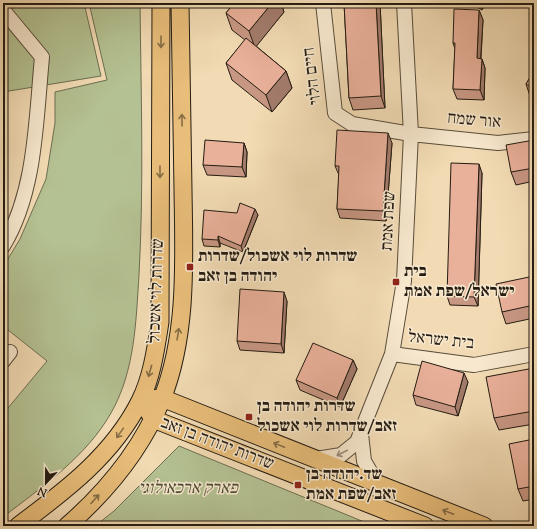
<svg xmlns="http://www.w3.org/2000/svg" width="537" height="529" viewBox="0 0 537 529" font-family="'Sorts Mill Goudy','Frank Ruhl Libre',serif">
  <rect width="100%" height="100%" fill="#f2dbb4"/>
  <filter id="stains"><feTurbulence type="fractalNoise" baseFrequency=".005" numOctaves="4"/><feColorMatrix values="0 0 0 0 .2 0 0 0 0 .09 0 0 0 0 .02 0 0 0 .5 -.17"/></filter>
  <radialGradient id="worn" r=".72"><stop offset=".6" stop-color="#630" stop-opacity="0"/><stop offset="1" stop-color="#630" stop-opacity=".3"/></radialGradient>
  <path fill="#b4c192" stroke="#6c6e52" d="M3,3H84L101,76L3,92Z
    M89,3H140C141,94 144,184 139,275C136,321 135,371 111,413C86,457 42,487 3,517V414L47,361L3,326V267L20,239L46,179L55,123V92L107,80Z
    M179,446L374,526H95L114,511Z"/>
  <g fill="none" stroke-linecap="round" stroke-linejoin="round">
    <defs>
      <path id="minor" d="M323,3L335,113L352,124L411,134L498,143L534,139
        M3,10L42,57C36,119 36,192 3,246
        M392,354L474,365L534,354
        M3,361L10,352
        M361,434L364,461L377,483
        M316,459L341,455L357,442L392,354L404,281L411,134L404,3"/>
      <path id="major" d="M151,399L162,398L484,526
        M147,409L153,419L425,526
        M18,526C65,491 113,455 140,401C152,377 156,348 160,322L161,3
        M67,526C106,492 142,448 162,399C188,334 184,259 183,190C182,128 181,65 180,3"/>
    </defs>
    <use href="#minor" stroke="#584c3a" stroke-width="16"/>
    <use href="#major" stroke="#241c12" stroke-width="19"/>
    <use href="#minor" stroke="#f7e8ce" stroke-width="14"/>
    <use href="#major" stroke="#e9be7a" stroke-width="17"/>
  </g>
  <path fill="#c89784" stroke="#241c12" d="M234,3H281L284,12L256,46L286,71L292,88L272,112L232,80L226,63L245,40L232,30L226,13Z
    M344,3H380L385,108L353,110L349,98Z
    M470,3H486L482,10Z
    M479,10L483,20L481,59H482L485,68L484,100L457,99L453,89L455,49L453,43Z
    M534,71V98L530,96L526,84Z
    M534,140V181L516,185L511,172Z
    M244,143L247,152L246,177L207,175L203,165Z
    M392,143L386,221L340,218L337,209L339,175L335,166Z
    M482,173L478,306L450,305L447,296Z
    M258,215L243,252L220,243V247L204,246L202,239Z
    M534,276V318L506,324L502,312Z
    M287,301L284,353L240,350L237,341Z
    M353,360L357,369L340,407L300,390L296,380Z
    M534,368V424L499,430L494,418Z
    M468,382L458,416L416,405L413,395Z
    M534,439V499L523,501L518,489Z"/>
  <path fill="#a37b6c" stroke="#241c12" d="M272,3H281L284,12L255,48L249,31Z
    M376,3H380L385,108L381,96Z
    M480,3H486L482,10L479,4Z
    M479,10L483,20L480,68L477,58Z
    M482,59L485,68L484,100L480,90Z
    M286,71L292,88L272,112L266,95Z
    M388,133L392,143L386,221L383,211Z
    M244,143L247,152L246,177L242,167Z
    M479,164L482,173L478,306L474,297Z
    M255,209L258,215L243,252L241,246Z
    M218,236L220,243V247L218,240Z
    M284,292L287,301L284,353L281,344Z
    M353,360L357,369L340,407L337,398Z
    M464,373L468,382L458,416L455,407Z"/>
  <path fill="#e9b09a" stroke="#241c12" d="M234,3H272L249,31L226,13Z
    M344,3H376L381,96L349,98Z
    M454,9L479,10L477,58L482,59L480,90L453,89L455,43H453Z
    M246,38L286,71L266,95L226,63Z
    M534,71V89L526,84Z
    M337,130L388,133L383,211L337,209L339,166H335Z
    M205,140L244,143L242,167L203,165Z
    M534,140V168L511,172L506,145Z
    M451,163L479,164L474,297L447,296Z
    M240,203L255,209L241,246L218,236V240L202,239L204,210L237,213Z
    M534,276V305L502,312L496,284Z
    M240,289L284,292L281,344L237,341Z
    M313,343L353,360L337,398L296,380Z
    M422,361L464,373L455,407L413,395Z
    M534,368V411L494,418L486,377Z
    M534,439V486L518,489L509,444Z"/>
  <defs><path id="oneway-shaft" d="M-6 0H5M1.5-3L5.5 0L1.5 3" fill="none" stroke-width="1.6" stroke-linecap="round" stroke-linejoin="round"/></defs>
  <g stroke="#866d46">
    <use href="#oneway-shaft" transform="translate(161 42) rotate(90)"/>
    <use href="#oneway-shaft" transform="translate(182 120) rotate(-91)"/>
    <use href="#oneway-shaft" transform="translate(160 172) rotate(90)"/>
    <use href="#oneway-shaft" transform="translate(178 334) rotate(-81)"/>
    <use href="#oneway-shaft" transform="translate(150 371) rotate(106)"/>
    <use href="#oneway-shaft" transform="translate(120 433) rotate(125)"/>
    <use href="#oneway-shaft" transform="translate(279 445) rotate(-158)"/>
    <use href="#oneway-shaft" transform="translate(95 499) rotate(-48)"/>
    <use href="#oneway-shaft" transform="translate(448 512) rotate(-158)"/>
  </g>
  <use stroke="#988c79" href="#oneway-shaft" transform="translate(342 453) rotate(153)"/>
  <g fill="#8f2418" stroke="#f7e8ce" stroke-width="1.5">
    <rect x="186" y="263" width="8" height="8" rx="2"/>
    <rect x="392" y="278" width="8" height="8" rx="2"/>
    <rect x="245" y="413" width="8" height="8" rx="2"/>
    <rect x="294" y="481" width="8" height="8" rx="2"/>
  </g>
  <g text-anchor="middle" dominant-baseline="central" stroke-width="3" stroke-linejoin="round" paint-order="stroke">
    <g font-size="17" fill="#241c12" stroke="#f7e8ce">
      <text transform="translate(313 76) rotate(-97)">חיים הלוי</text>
      <text transform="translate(474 121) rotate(5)">אור שמח</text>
      <text transform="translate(389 221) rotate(-87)">שפת אמת</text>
      <text transform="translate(157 291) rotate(-88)">שדרות לוי אשכול</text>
      <text transform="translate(441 341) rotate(6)">בית ישראל</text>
      <text transform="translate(217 444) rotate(21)">שדרות יהודה בן זאב</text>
    </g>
    <g font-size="17" font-weight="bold" fill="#241c12" stroke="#f7e8ce" text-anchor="start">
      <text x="198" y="257">שדרות לוי אשכול/שדרות<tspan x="198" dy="20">יהודה בן זאב</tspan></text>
      <text x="404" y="272">בית<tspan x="404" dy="20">ישראל/שפת אמת</tspan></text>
      <text x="257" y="407">שדרות יהודה בן<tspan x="257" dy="20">זאב/שדרות לוי אשכול</tspan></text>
      <text x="306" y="475">שד.יהודה בן<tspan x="306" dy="20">זאב/שפת אמת</tspan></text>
    </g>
    <g font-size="17" font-style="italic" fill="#4f4e38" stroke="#f7e8ce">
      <text x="188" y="489">פארק ארכאולוגי</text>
    </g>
  </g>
  <rect width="537" height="529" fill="none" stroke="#f2dbb4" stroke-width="16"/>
  <rect x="4" y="4" width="529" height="521" fill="none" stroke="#241c12" stroke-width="2"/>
  <rect x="8" y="8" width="521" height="513" fill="none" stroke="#241c12"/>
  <g transform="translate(46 483) rotate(202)" stroke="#f7e8ce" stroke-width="3" paint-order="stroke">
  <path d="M0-3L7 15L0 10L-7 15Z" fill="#241c12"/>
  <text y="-6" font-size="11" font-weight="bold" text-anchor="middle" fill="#241c12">N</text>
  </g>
  <rect width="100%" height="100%" filter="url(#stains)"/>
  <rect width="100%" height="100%" fill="url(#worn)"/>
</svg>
